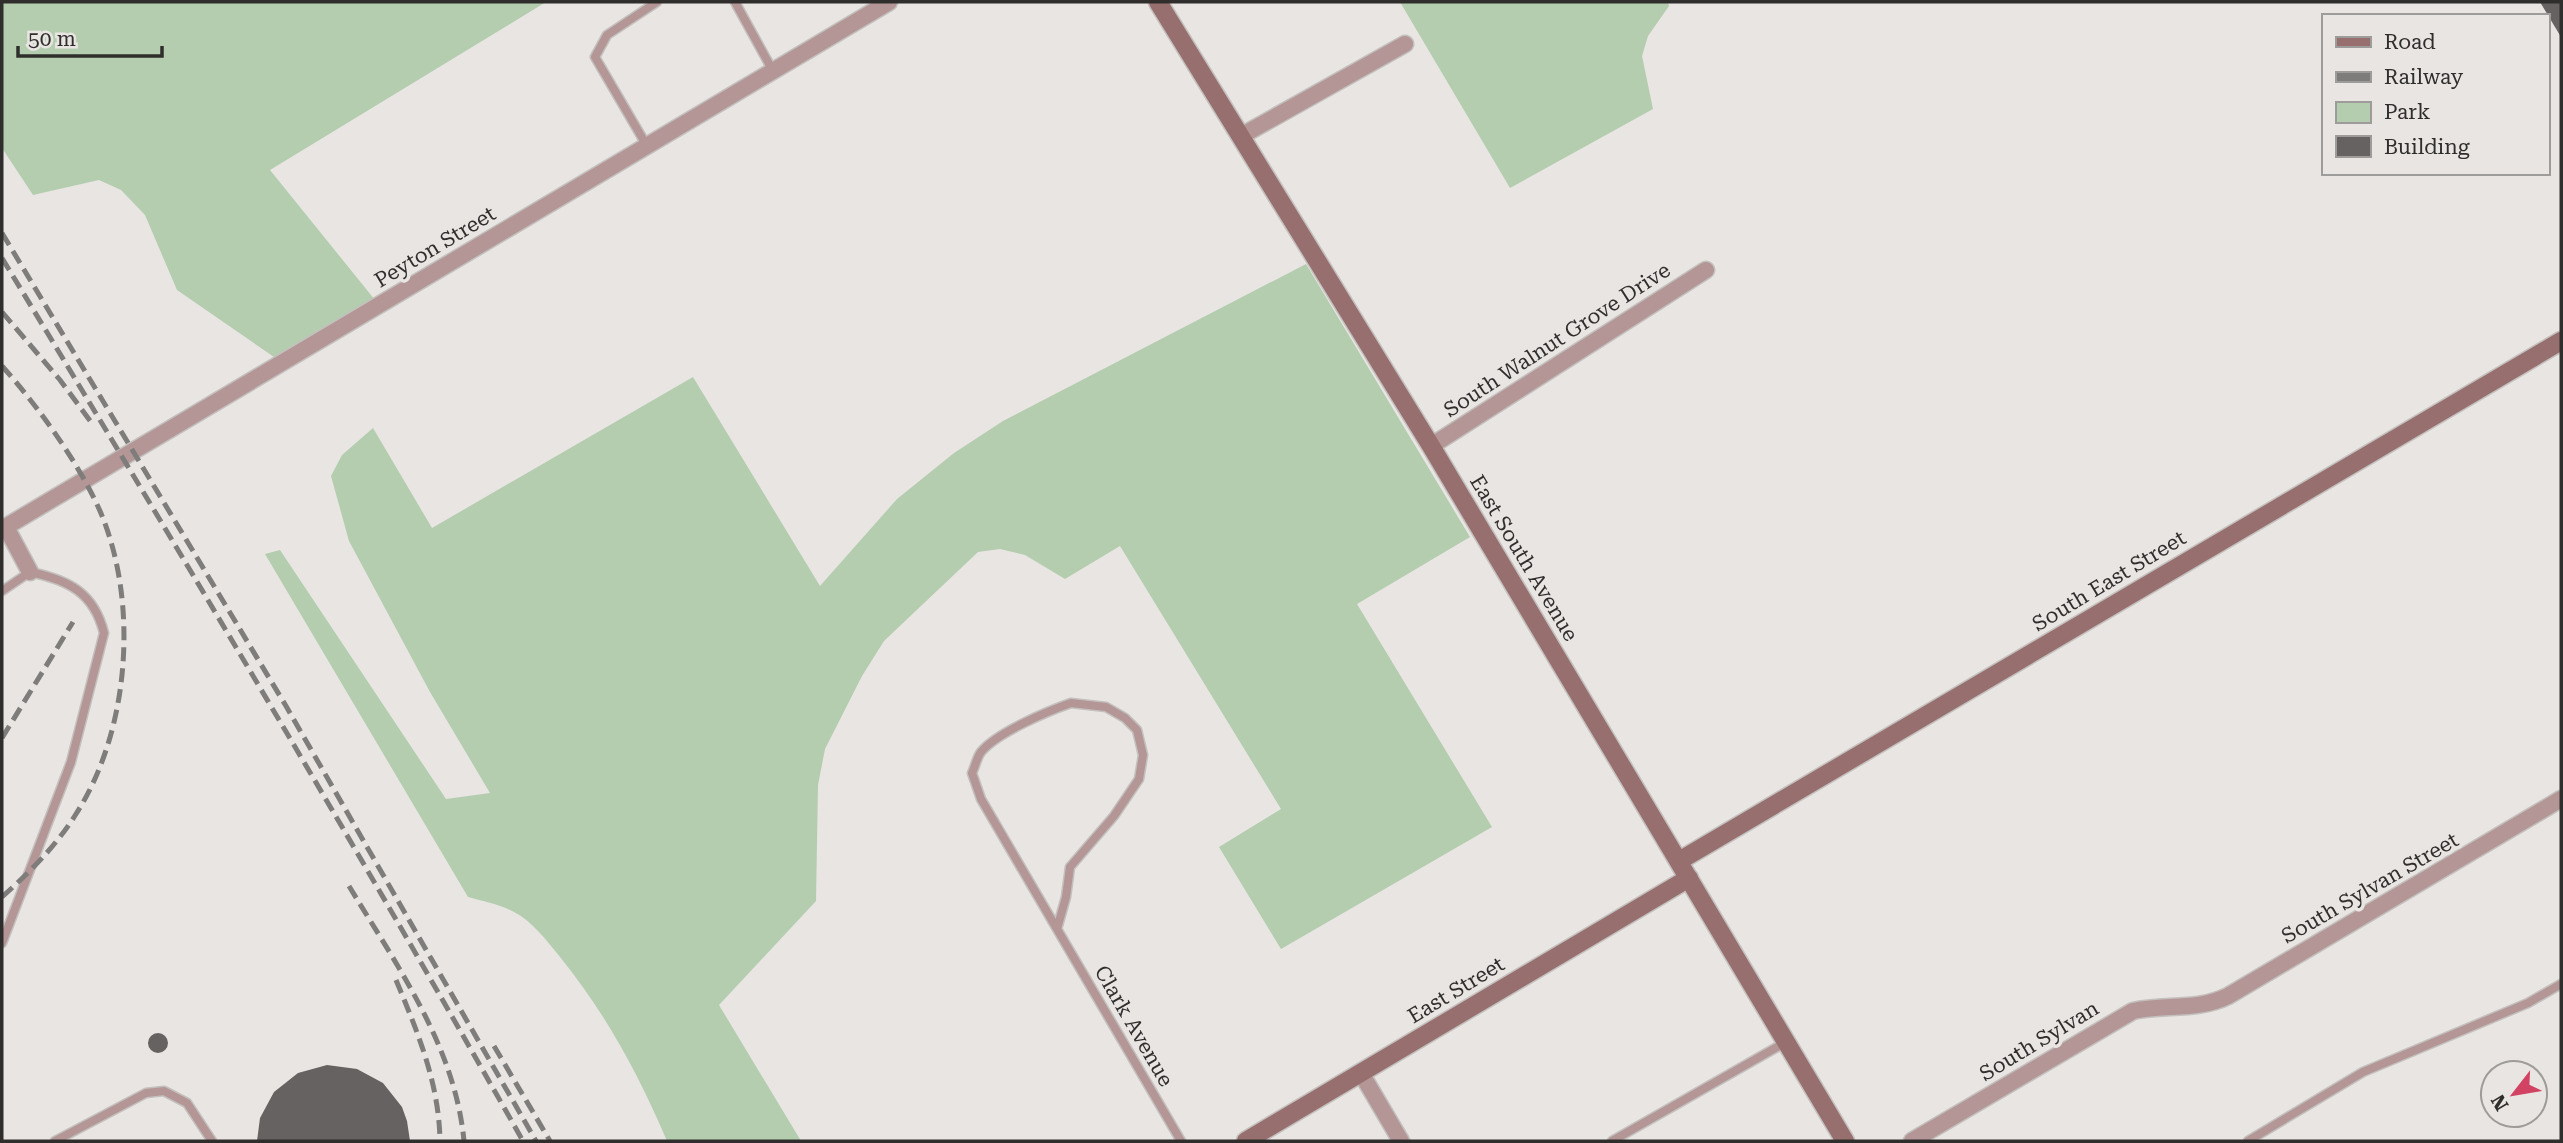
<svg xmlns="http://www.w3.org/2000/svg" width="2563" height="1143" viewBox="0 0 2563 1143" font-family="'Roboto Serif',serif">
  <rect width="100%" height="100%" fill="#e8e5e2"/>
  <path fill="#b4cdaf" d="M2,2H546L270,170L375,300L274,357L177,290L145,215L121,190L99,180L33,195L2,148Z
    M1400,2H1668L1669,6L1648,36L1642,56L1653,109L1510,188Z
    M1306,264L1470,537L1357,604L1492,827L1281,949L1219,847L1281,809L1120,546L1065,579L1025,555L1000,549L978,552L884,641L862,676L825,749L818,785L816,901L719,1005L801,1141H667C638,1073 606,1014 560,957C547,941 532,921 514,912C500,904 482,901 468,897L265,554L280,550L446,799L490,793L430,692L349,541L331,476L342,455L373,428L432,528L693,377L820,586L897,499L954,453L1003,421Z"/>
  <path fill="#666261" d="M2540,2H2561V37Z
    M148 1043a10 10 0 1 1 20 0a10 10 0 1 1-20 0Z
    M327,1065L357,1069L383,1083L402,1107L407,1121L410,1141H257L260,1118L274,1092L298,1073Z"/>
  <g fill="none" stroke-linecap="round" stroke-linejoin="round">
    <defs>
      <path id="lane" d="M735,2L773,71
        M647,146L595,57L607,35L657,2
        M2,591L30,572C69,580 94,593 104,633L71,762L2,943
        M1071,703L1106,707L1125,718L1137,730L1143,755L1139,779L1114,816L1070,867L1066,897L1057,929L981,799L972,773C975,767 977,757 981,752C996,733 1048,711 1071,703Z
        M1057,929L1181,1141
        M55,1141L146,1093L164,1091L187,1103L212,1141
        M1612,1141L1786,1042
        M2248,1141L2363,1072L2528,1003L2561,984"/>
      <path id="street" d="M1241,136L1405,44
        M1431,446L1706,270
        M6,527L30,572
        M2,529L889,2
        M1361,1073L1401,1141
        M1912,1141L2133,1011C2165,1004 2198,1011 2228,996L2561,799"/>
      <path id="secondary" d="M1158,2L1431,446L1845,1141
        M1679,861L2561,341
        M1246,1141L1689,878"/>
    </defs>
    <use href="#lane" stroke="#c3c0be" stroke-width="11"/>
    <use href="#street" stroke="#c3c0be" stroke-width="19"/>
    <use href="#secondary" stroke="#c3c0be" stroke-width="21"/>
    <use href="#lane" stroke="#b39695" stroke-width="8"/>
    <use href="#street" stroke="#b39695" stroke-width="16"/>
    <use href="#secondary" stroke="#986f6f" stroke-width="18"/>
    <path stroke="#7e7d7b" stroke-width="5" stroke-dasharray="14 7" stroke-linecap="butt" d="M2,233L286,706L536,1141
      M2,258C179,550 355,844 523,1141
      M2,312L60,380L91,422
      M2,366C37,405 79,463 100,511C139,602 130,730 76,814C56,846 30,872 2,897
      M2,738L73,622
      M349,886C397,966 455,1046 464,1141
      M396,980C418,1033 439,1083 440,1141
      M494,1046L550,1141"/>
  </g>
  <g text-anchor="middle" dominant-baseline="central" stroke-width="7" stroke-linejoin="round" paint-order="stroke">
    <g font-size="21" fill="#2f2e2d" stroke="#e8e5e2">
      <text transform="translate(435 247) rotate(-31)">Peyton Street</text>
      <text transform="translate(1557 340) rotate(-33)">South Walnut Grove Drive</text>
      <text transform="translate(1524 558) rotate(59)">East South Avenue</text>
      <text transform="translate(2109 581) rotate(-31)">South East Street</text>
      <text transform="translate(2370 888) rotate(-30)">South Sylvan Street</text>
      <text transform="translate(1456 990) rotate(-31)">East Street</text>
      <text transform="translate(1134 1026) rotate(60)">Clark Avenue</text>
      <text transform="translate(2039 1041) rotate(-31)">South Sylvan</text>
    </g>
  </g>
  <rect width="2563" height="1143" fill="none" stroke="#2f2e2d" stroke-width="7"/>
  <rect x="2322" y="14" width="228" height="161" fill="#e8e5e2" stroke="#9e9c9a" stroke-width="2"/>
  <rect x="2336" y="37" width="35" height="10" fill="#986f6f" stroke="#9e9c9a" stroke-width="2"/>
  <text x="2384" y="49" font-size="21" fill="#2f2e2d">Road</text>
  <rect x="2336" y="72" width="35" height="10" fill="#7e7d7b" stroke="#9e9c9a" stroke-width="2"/>
  <text x="2384" y="84" font-size="21" fill="#2f2e2d">Railway</text>
  <rect x="2336" y="102" width="35" height="21" fill="#b4cdaf" stroke="#9e9c9a" stroke-width="2"/>
  <text x="2384" y="119" font-size="21" fill="#2f2e2d">Park</text>
  <rect x="2336" y="136" width="35" height="21" fill="#666261" stroke="#9e9c9a" stroke-width="2"/>
  <text x="2384" y="154" font-size="21" fill="#2f2e2d">Building</text>
  <g transform="translate(2514 1094) rotate(239)"><circle r="33" fill="#e8e5e2" stroke="#9e9c9a" stroke-width="2"/>
  <path d="M0-5L12 26L0 18L-12 26Z" fill="#d24263"/>
  <text y="-10" font-size="19" font-weight="bold" text-anchor="middle" fill="#2f2e2d">N</text>
  </g>
  <path d="M18 46v10h144v-10" fill="none" stroke="#2f2e2d" stroke-width="3.5"/>
  <text x="28" y="46" font-size="21" fill="#2f2e2d" stroke="#e8e5e2" stroke-width="5" paint-order="stroke">50 m</text>
</svg>
